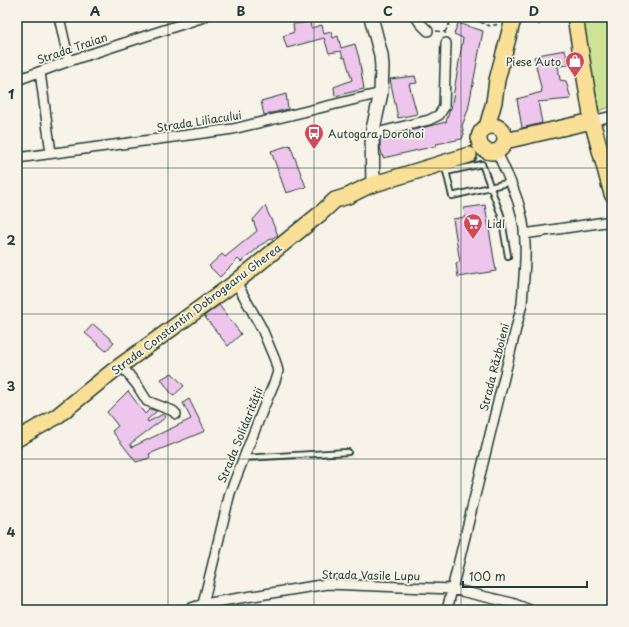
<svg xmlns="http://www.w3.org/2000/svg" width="629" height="627" viewBox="0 0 629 627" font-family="'Playpen Sans',sans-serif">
  <rect width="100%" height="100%" fill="#f7f3e8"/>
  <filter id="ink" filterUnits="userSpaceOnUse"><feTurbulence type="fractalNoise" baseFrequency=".025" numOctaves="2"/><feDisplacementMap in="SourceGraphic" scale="8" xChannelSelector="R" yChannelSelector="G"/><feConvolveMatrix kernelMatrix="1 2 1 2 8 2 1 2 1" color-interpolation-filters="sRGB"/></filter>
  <g filter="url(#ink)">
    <path fill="#cfe397" stroke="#779066" d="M581,17H612V106L599,111Z"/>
    <path fill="#eec5ed" stroke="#1f3d34" d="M532,17H546L539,25Z
      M310,22L311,28L322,25L324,34L331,32L333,38L338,36L341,48L355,44L359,58L364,89L335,96L334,87L352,80L345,57L343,58L341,51L329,53L324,38L287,48L283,36L294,32L293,24Z
      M458,23L483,31L468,110L462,126L464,134L462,139L436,144V146L383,158L380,147V138L446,122L450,109H451L463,38L454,34Z
      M565,50L569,65L558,66L560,80L566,81L571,99L538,102L542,123L522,128L517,99L542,92L534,57L543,54Z
      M415,76L417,83L409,84L417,114L398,118L390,79Z
      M286,94L288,109L264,115L261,101Z
      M290,145L306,187L286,193L271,151Z
      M485,205L496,271L458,277L456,263L460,262L453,219L465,217L464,208Z
      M265,206L278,235L257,247L258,248L241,262L238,259L220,277L209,266L222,254L225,257L257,231L253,220Z
      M219,305L241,334L228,346L204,316Z
      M93,324L114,342L106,351L85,333Z
      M172,373L184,386L173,396L161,379Z
      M128,391L145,414L150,409L157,411L147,420L148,422L163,414L166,417L130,444L132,447L191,419L183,403L189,399L205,431L149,454L150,458L136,462L112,431L118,426L107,412Z"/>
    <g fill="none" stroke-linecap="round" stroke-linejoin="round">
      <defs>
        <path id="lane" d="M446,171L452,196L511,182
          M446,172L482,164L501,215L508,256
          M243,458L348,452"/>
        <path id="street" d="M59,17L69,61
          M416,17L420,23L428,31
          M40,72L51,153
          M17,80L69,61L204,17
          M592,121L612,116
          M372,134L429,120L439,115L444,107L446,43
          M17,158L233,129L381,93
          M524,234L612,221
          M121,365L137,385L147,401L173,411L176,414
          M203,604L230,493L263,409L275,381L278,371L275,360L262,329L236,282
          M186,610L203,604L327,584L452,589L512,603L530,610
          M447,610L522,304C524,273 529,240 520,209C515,189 505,170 497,152"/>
        <path id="secondary" d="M371,17L381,55L382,67L381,93L372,134L373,185"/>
        <path id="primary" d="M575,17L592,121L612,194
          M479 139a13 13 0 1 1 26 0a13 13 0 1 1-26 0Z
          M487,127L494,102L497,80L512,23L515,17
          M505,141L592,121
          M17,439L56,417L113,371L236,282L321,213L335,200L348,196L368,186L469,155"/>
      </defs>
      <use href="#lane" stroke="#1f3d34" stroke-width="8"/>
      <use href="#street" stroke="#1f3d34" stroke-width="12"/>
      <use href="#secondary" stroke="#1f3d34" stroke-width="16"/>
      <use href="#primary" stroke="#1f3d34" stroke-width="18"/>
      <path stroke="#1f3d34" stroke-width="1.5" stroke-dasharray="4 3" stroke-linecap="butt" d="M467,17L490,26L499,24
        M436,31L445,32L446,36
        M445,32L453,17"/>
      <use href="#lane" stroke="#f7f3e8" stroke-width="4.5"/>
      <use href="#street" stroke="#f7f3e8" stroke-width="9"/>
      <use href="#secondary" stroke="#f7f3e8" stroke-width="13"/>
      <use href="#primary" stroke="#fadf96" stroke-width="15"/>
    </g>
  </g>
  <path fill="none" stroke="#1f3d34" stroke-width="1" stroke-opacity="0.55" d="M168,17V610M314,17V610M461,17V610M17,168H612M17,314H612M17,459H612"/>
  <defs>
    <symbol id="shop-pin" viewBox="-11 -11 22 30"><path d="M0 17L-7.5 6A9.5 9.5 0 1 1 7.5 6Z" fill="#d1495b" stroke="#f7f3e8"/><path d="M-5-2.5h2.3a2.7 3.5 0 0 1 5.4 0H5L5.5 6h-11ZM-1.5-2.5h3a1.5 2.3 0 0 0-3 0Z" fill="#fff"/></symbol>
    <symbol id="bus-pin" viewBox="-11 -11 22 30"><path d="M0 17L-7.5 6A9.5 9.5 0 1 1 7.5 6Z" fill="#d1495b" stroke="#f7f3e8"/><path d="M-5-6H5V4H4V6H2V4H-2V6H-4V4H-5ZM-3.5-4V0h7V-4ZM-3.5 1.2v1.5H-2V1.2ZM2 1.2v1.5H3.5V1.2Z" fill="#fff"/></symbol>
    <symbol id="supermarket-pin" viewBox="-11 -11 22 30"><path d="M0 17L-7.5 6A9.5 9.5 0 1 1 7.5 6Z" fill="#d1495b" stroke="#f7f3e8"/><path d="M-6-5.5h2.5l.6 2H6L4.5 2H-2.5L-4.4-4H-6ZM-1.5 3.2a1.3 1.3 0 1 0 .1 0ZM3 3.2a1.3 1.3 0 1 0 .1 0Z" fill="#fff"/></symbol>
  </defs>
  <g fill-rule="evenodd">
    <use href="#shop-pin" x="564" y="50" width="22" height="30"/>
    <use href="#bus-pin" x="303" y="122" width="22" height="30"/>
    <use href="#supermarket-pin" x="462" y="212" width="22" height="30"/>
  </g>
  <g text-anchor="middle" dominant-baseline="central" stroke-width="3.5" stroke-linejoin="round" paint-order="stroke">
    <g font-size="11" fill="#1f3d34" stroke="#f7f3e8">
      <text transform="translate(72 48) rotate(-19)">Strada Traian</text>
      <text transform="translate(199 121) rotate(-9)">Strada Liliacului</text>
      <text transform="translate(196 309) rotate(-37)">Strada Constantin Dobrogeanu Gherea</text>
      <text transform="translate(494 367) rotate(-76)">Strada Războieni</text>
      <text transform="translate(240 435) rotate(-68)">Strada Solidarității</text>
      <text transform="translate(371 575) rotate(1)">Strada Vasile Lupu</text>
    </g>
    <g font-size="11" fill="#1f3d34" stroke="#f7f3e8" text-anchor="start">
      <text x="561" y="61" text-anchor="end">Piese Auto</text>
      <text x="328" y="133">Autogara Dorohoi</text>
      <text x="487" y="223">Lidl</text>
    </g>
  </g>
  <rect width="629" height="627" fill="none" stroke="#f7f3e8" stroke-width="44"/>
  <path d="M463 581v6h124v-6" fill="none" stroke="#1f3d34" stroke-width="2"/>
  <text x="469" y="581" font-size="12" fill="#1f3d34" stroke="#f7f3e8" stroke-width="3" paint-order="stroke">100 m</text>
  <rect x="22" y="22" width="585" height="583" fill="none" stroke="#1f3d34" stroke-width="1.5"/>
  <g font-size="13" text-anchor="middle" font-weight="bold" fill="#1f3d34">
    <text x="95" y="16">A</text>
    <text x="241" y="16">B</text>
    <text x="388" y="16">C</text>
    <text x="534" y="16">D</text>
    <text x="11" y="99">1</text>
    <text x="11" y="245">2</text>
    <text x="11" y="391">3</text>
    <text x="11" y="537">4</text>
  </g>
</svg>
